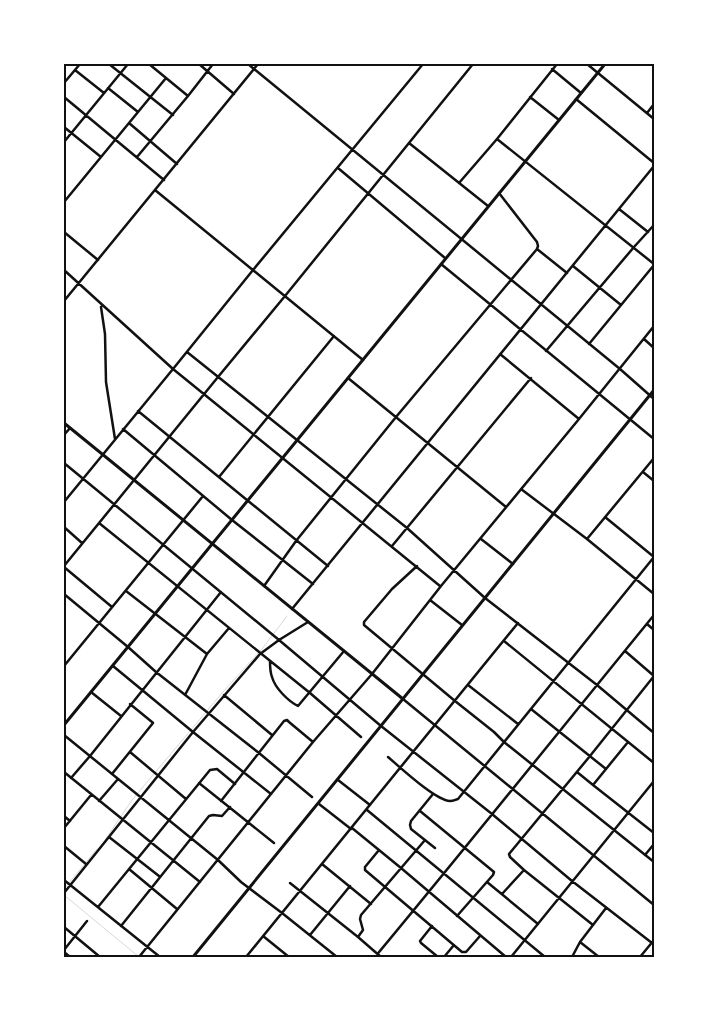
<svg xmlns="http://www.w3.org/2000/svg" width="718" height="1021" viewBox="0 0 718 1021" font-family="Ubuntu,sans-serif">
  <rect width="100%" height="100%" fill="#fff"/>
  <g fill="none" stroke-linecap="round" stroke-linejoin="round">
    <path stroke="#d9d9d9" stroke-width="1" d="M105,840L132,800L222,693L262,649L287,616
      M64,889L97,849
      M64,895L139,957"/>
    <path stroke="#111" stroke-width="2.5" d="M109,64L173,115
      M149,64L188,96
      M199,64L234,94
      M248,64L620,369L654,399
      M587,64L654,119
      M552,69L581,93
      M75,70L104,93
      M64,83L80,64
      M108,88L138,112
      M64,97L164,180
      M530,97L559,120
      M576,99L654,163
      M647,113L654,104
      M129,123L177,164
      M64,127L101,157
      M497,139L654,264
      M64,142L128,64
      M409,143L488,206
      M137,157L188,96L213,64
      M338,168L445,258
      M459,183L497,139L557,64
      M155,190L363,360
      M499,193L537,242L538,246L537,249L567,273
      M64,202L166,78
      M619,209L648,232
      M64,232L98,260
      M441,264L654,439
      M573,266L621,305
      M64,270L173,369L440,586
      M64,301L258,64
      M101,307L105,334L106,382L115,439
      M644,339L654,348
      M589,344L654,265
      M546,351L634,247L654,225
      M187,352L407,528L485,598L597,685L654,733
      M500,354L579,419
      M348,378L506,507
      M138,411L328,566
      M123,429L232,520L313,584
      M64,435L70,428
      M64,463L279,640L381,726L492,814L572,881L652,943
      M643,472L654,481
      M219,477L334,336
      M521,489L587,539L654,594
      M64,502L173,369L253,270L423,64
      M605,517L654,557
      M99,523L310,693L361,737
      M64,527L82,543
      M481,539L513,564
      M587,539L654,458
      M392,546L531,378
      M64,566L218,377L285,296L473,64
      M417,566L392,589L364,622V625L455,701L494,732L504,742L654,862
      M64,567L112,607
      M264,586L296,541L396,417L537,249
      M126,591L207,654
      M64,594L128,647L156,672L259,753L312,797
      M430,600L462,625
      M292,609L654,166
      M647,624L654,630
      M504,641L654,763
      M625,651L654,676
      M270,661C270,666 270,672 272,677C275,688 288,701 298,706L344,651
      M64,666L203,496
      M113,666L193,732L271,794
      M468,685L518,724
      M91,692L121,716
      M185,695L207,654L229,628
      M224,695L272,735
      M403,699L654,905
      M531,709L606,769
      M64,735L218,860L241,882L282,913L337,957
      M130,752L186,799
      M388,757C401,768 435,800 450,801C454,801 454,800 458,799L654,557
      M64,772L200,882
      M577,772L593,785L628,742
      M112,774L153,723L152,722L130,704
      M71,778L90,756L221,592
      M338,780L370,805
      M199,783L274,843
      M593,785L654,833
      M433,794L411,821L410,825L411,829L435,848
      M99,801L118,779
      M221,801L284,721L287,720L289,722L313,742
      M319,804L351,829
      M367,810L545,957
      M420,811L494,872L493,875L457,916
      M64,816L70,821
      M64,828L91,795
      M352,828L401,868L506,957
      M109,837L159,876
      M64,846L86,864
      M379,850L365,867V870L462,952H466L480,936
      M645,855L654,844
      M322,864L371,904
      M129,869L177,909
      M64,880L160,957
      M487,882L538,924
      M290,883L358,937L381,957
      M64,893L193,732L260,654L279,640L308,622
      M502,894L524,870
      M98,907L210,770L217,769L235,784
      M593,925L524,870L510,857L509,854L590,756L654,676
      M121,926L209,816L213,815L222,816L230,807
      M432,926L420,941L421,943L438,957
      M64,927L100,957
      M310,935L350,886
      M263,936L289,957
      M358,937L363,930L360,919L361,915L425,840
      M580,942L599,957
      M64,950L87,921
      M64,952L70,957
      M139,957L313,742L372,674L441,586L579,419L654,326
      M246,957L518,623
      M375,957C469,844 561,729 654,615
      M444,957L454,945
      M511,957L654,781
      M572,957L580,942L606,908
      M640,957L654,940"/>
    <path stroke="#111" stroke-width="3" d="M64,725L605,64"/>
    <path stroke="#111" stroke-width="3" d="M64,423L403,699
      M193,957L654,390"/>
  </g>
  <rect width="718" height="1021" fill="none" stroke="#ffffff" stroke-width="130"/>
  <rect x="65" y="65" width="588" height="891" fill="none" stroke="#111" stroke-width="2"/>
</svg>
